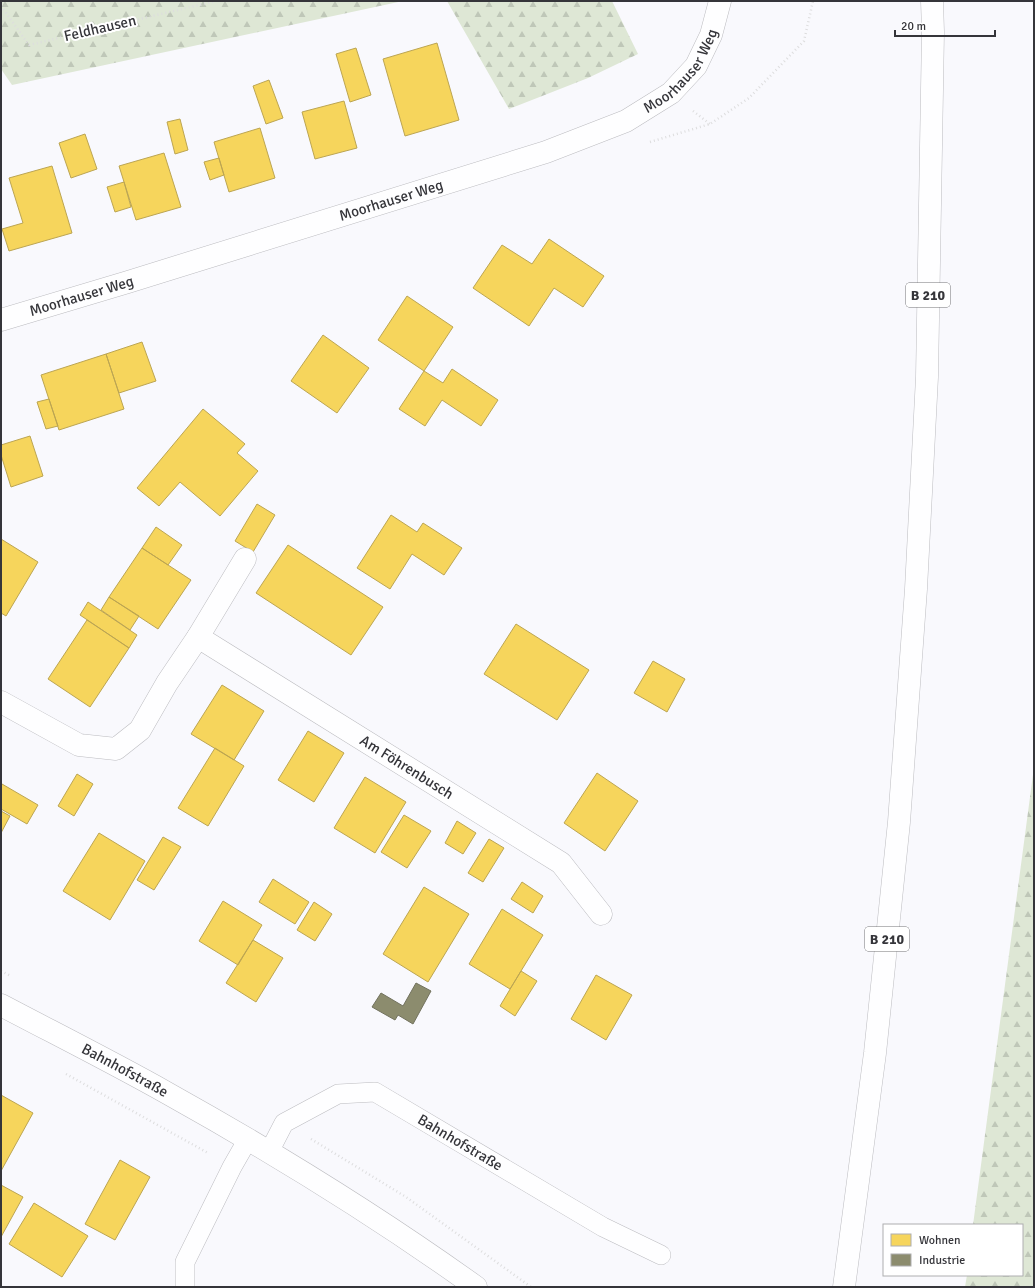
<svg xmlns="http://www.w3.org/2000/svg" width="1035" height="1288" viewBox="0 0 1035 1288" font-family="Signika,sans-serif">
  <defs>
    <pattern id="forest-firs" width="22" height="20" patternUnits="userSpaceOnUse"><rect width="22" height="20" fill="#dee7d5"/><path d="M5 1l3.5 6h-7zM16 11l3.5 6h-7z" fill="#bfc7b8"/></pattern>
  </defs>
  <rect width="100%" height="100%" fill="#f9f9fd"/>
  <path fill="url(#forest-firs)" d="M1,1H403L12,85L1,69Z
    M447,1H612L638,54L588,78L509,109Z
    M1034,767V1287H965L967,1275H1022V1225H973Z"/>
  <path fill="#f6d55c" stroke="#bca552" d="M437,43L459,120L405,136L383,59Z
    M356,48L371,95L350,102L336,54Z
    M269,80L283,118L266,124L253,86Z
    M344,101L357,148L315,159L302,112Z
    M180,119L188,150L175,154L167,122Z
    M260,128L275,178L229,192L214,142Z
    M85,134L97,169L71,178L59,143Z
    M164,153L181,207L136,220L119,166Z
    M219,158L224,175L210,180L204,162Z
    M52,166L72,233L9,251L2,229L23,223L9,178Z
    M124,182L131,207L115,212L107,187Z
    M549,239L604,276L583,307L554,288L529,326L473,288L502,245L532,264Z
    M407,296L453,327L424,371L378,340Z
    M323,335L369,368L337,413L291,381Z
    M142,342L156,381L119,393L106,354Z
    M106,354L124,409L59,430L41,375Z
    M452,369L498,400L481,426L442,400L425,426L399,409L424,371L443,383Z
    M49,399L58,426L46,429L37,402Z
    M203,409L245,444L237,453L258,471L220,516L180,482L159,506L137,488Z
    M30,436L43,476L11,487L1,455V445Z
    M257,504L275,515L253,552L235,541Z
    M391,515L417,532L423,523L462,548L444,575L412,554L390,589L357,568Z
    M156,527L182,545L168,565L142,548Z
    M1,539L38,562L6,616L1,613Z
    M288,545L383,607L351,655L256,593Z
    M142,548L191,580L158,629L109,597Z
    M109,597L139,616L130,630L101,610Z
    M88,602L137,635L129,648L80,615Z
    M87,620L129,648L90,707L48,679Z
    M516,624L589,670L557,720L484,674Z
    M653,661L685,679L667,712L634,693Z
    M222,685L264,711L234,760L191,734Z
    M308,731L344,753L314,802L278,780Z
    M215,748L244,766L208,826L178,808Z
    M597,773L638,801L605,851L564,823Z
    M77,774L93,784L74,816L58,806Z
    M365,777L406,802L375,853L334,828Z
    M2,784L38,805L27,824L1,809V786Z
    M1,811L10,816L1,833Z
    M404,815L431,831L407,868L381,852Z
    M457,821L476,833L463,854L445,843Z
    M99,833L145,861L110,920L63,891Z
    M163,837L181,847L154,890L137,880Z
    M489,839L504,848L483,882L468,873Z
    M273,879L309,902L295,924L259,902Z
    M522,882L543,896L533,913L511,899Z
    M424,887L469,914L428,982L383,954Z
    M223,901L262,925L238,965L199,941Z
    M314,902L332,914L315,941L297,930Z
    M502,909L543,935L510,989L469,964Z
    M253,940L283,958L256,1002L226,983Z
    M521,971L537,981L515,1016L500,1006Z
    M596,975L632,995L606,1040L571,1019Z
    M1,1095L33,1113L1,1171Z
    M120,1160L150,1177L115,1240L85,1224Z
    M1,1185L23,1197L1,1237Z
    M34,1203L88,1236L62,1277L9,1244Z"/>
  <path fill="#8c8c6e" stroke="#72725e" d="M416,983L431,991L413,1024L398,1015L395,1020L372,1007L381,993L403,1006Z"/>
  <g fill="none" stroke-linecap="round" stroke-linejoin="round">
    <defs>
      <g id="lane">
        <path id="s1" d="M269,1152L284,1123L338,1094L375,1092L603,1227L661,1255"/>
        <path d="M185,1287V1262L232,1167L248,1139"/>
      </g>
      <g id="street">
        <path id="s2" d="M1,320L128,282L546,152L626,121L671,93L696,66L711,35L720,1"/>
        <path id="s3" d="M198,637L561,863L601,914"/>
        <path d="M1,702L79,745L116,749L140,730L167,683L198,637L245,559"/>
      </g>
      <g id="secondary">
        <path id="s4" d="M1,1005C56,1034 112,1062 167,1093C273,1152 377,1216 476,1287"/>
      </g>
      <path id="highway" d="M844,1287L875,1053L899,822L916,589L927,377L933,32L932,1"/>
    </defs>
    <use href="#lane" stroke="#bcbcc0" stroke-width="20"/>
    <use href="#street" stroke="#bcbcc0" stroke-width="23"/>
    <use href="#secondary" stroke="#bcbcc0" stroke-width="23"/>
    <use href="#highway" stroke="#bcbcc0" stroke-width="23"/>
    <path stroke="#ddddde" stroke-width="2.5" stroke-dasharray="1 3" stroke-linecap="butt" d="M1,6L29,45L216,1
      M693,111L710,124
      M650,142L710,124L749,98L804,41L813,1
      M1,971L11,976
      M66,1074L208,1153
      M311,1139L406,1197L531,1287"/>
    <use href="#lane" stroke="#fefeff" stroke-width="19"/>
    <use href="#street" stroke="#fefeff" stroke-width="22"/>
    <use href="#secondary" stroke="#fefeff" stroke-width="22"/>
    <use href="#highway" stroke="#fefeff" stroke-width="22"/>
  </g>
  <g text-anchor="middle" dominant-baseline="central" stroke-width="4" stroke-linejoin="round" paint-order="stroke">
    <g fill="#fff" stroke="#727275" stroke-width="1">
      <rect x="906" y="283" width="44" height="24" rx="3"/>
      <rect x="865" y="927" width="44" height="24" rx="3"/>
    </g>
    <g font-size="14" font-weight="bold" fill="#35353a">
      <text x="928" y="295">B 210</text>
      <text x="887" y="939">B 210</text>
    </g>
    <g font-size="15" fill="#35353a" stroke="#fff">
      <text transform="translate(100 28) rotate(-13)">Feldhausen</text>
      <text stroke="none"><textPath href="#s2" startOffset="732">Moorhauser Weg</textPath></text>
      <text stroke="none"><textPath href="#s2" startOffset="408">Moorhauser Weg</textPath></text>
      <text stroke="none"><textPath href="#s2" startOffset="84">Moorhauser Weg</textPath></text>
      <text stroke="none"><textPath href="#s3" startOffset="246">Am Föhrenbusch</textPath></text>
      <text stroke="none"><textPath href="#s4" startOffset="140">Bahnhofstraße</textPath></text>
      <text stroke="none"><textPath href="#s1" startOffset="230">Bahnhofstraße</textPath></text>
    </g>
  </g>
  <rect width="1035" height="1288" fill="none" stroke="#35353a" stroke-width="4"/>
  <rect x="883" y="1224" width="140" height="52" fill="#ffffff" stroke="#aeaeb0"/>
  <rect x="891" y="1234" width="20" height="12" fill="#f6d55c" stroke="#aeaeb0"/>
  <text x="919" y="1244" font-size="12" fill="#35353a">Wohnen</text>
  <rect x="891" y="1254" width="20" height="12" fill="#8c8c6e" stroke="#aeaeb0"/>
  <text x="919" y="1264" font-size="12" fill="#35353a">Industrie</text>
  <path d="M895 30v6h100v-6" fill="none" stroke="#35353a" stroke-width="2"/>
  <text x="901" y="30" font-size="12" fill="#35353a" stroke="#ffffff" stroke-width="3" paint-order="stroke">20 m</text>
</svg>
